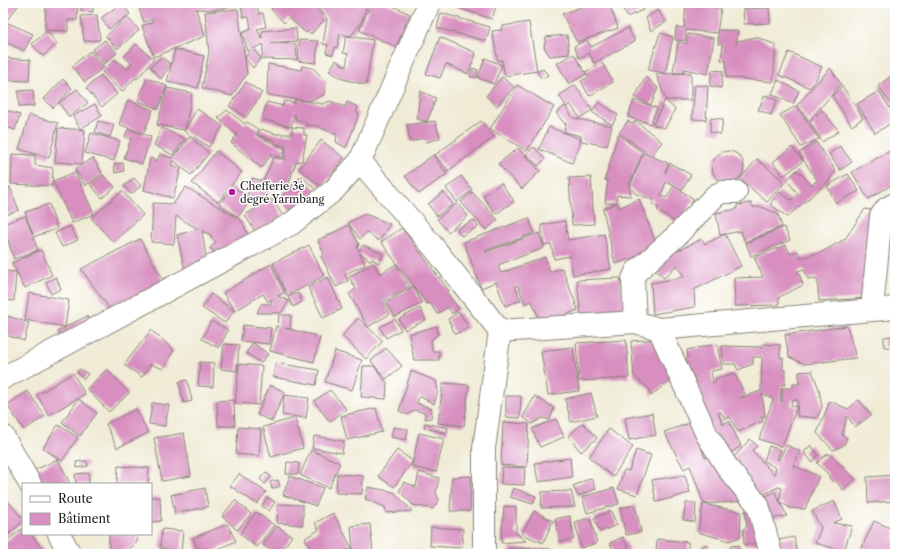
<svg xmlns="http://www.w3.org/2000/svg" width="898" height="557" viewBox="0 0 898 557" font-family="'Libre Caslon Text',serif">
  <rect width="100%" height="100%" fill="#fff"/>
  <filter id="ink" filterUnits="userSpaceOnUse"><feTurbulence type="fractalNoise" baseFrequency=".025" numOctaves="2"/><feDisplacementMap in="SourceGraphic" scale="8" xChannelSelector="R" yChannelSelector="G"/><feConvolveMatrix kernelMatrix="1 2 1 2 8 2 1 2 1" color-interpolation-filters="sRGB"/></filter>
  <filter id="wash" filterUnits="userSpaceOnUse"><feTurbulence type="fractalNoise" baseFrequency=".012" numOctaves="4" result="noise"/><feDisplacementMap in="SourceGraphic" scale="16" xChannelSelector="R" yChannelSelector="G"/><feGaussianBlur stdDeviation="0.9" result="paint"/><feColorMatrix in="noise" values="0 0 0 0 0 0 0 0 0 0 0 0 0 0 0 0 0 1.4 0 .05"/><feComposite in="paint" operator="in"/></filter>
  <g filter="url(#wash)">
    <rect width="100%" height="100%" fill="#f0ebd5"/>
    <g id="blocks">
      <path fill="#d88fc0" d="M3,3H20L4,24L3,23Z
        M46,3H78L77,20H68V31L45,30Z
        M81,3H93V12L81,11Z
        M122,3L130,14L109,29L101,18Z
        M137,3H256L259,14L263,13L266,27L257,29L262,39V31L296,28L297,41L271,43L296,44L297,60L262,59L263,44L253,49L261,58L253,68L245,58L250,50L248,51L242,33L251,29L249,17H243L241,6L216,9V10L196,9L205,36L154,57L142,26L153,22L152,19L144,22Z
        M268,3H311L322,15L321,17L324,20L311,34L308,31L306,33L289,18L284,23L271,9L273,8Z
        M315,3H386L410,14L396,47L359,30L368,10L366,8L362,21L351,36L340,34L337,48L335,47L333,55L326,53L328,45L323,44L327,19Z
        M444,3H497L492,19Z
        M520,3H533L532,7Z
        M592,3H609L618,28L577,42L562,14Z
        M620,3H640L643,10L627,17Z
        M686,4L721,8L717,33L686,30L685,41L675,40L676,27L684,28Z
        M769,8L770,23L744,24L743,9Z
        M238,9L247,74L232,96L202,88L209,52L205,12Z
        M658,10L666,22L651,31L646,18Z
        M441,13L490,27L486,41L437,28Z
        M97,15L100,40L84,41L81,16Z
        M127,17L139,30L117,49L106,36Z
        M6,22L33,34L24,51L3,41V28Z
        M529,22L537,71L505,76L502,60L498,61L492,31L502,30V26Z
        M628,28L635,41L594,63L589,53L579,58L574,46L587,40L591,47Z
        M719,30L738,31L736,45L737,41L756,37L776,45L773,82L726,77V61L721,60L723,44H718Z
        M47,31L57,44L43,56L32,44Z
        M660,33L673,37L665,73L648,70Z
        M688,34L714,38L708,74L684,69V73H673L678,42L686,44Z
        M567,35L569,54L550,56L544,47L546,37Z
        M346,36L373,40L366,85L343,79L329,71L336,60L346,67L348,54L343,53Z
        M440,37L476,53L468,74L446,64L440,78L426,74Z
        M105,40L117,53L104,64L92,50Z
        M299,40L318,41L316,63L298,61Z
        M136,44L154,59L137,79L135,78L122,92L102,72L115,59L127,69L132,63L124,57Z
        M175,49L204,56L198,88L167,82Z
        M90,51L104,67L85,82L72,66Z
        M789,52L822,67L814,83L810,88L779,75Z
        M574,54L586,74L569,84L557,63Z
        M161,57L171,64L161,79L150,67Z
        M7,58L30,60L29,81L6,80Z
        M485,58L502,65L494,84L478,78Z
        M602,63L613,82L589,96L581,81L589,77L585,72Z
        M268,64L301,70L302,66L313,68L326,82L324,95L310,101L267,95Z
        M472,68L478,70L477,77H470Z
        M830,68L841,84L809,121L797,105Z
        M543,69L548,75L542,79L537,72Z
        M712,70L723,71L721,88L710,86Z
        M691,73V100H666L656,74Z
        M895,73V109L878,86Z
        M101,75L117,94L102,107L86,88Z
        M502,77L514,87L497,106L486,96Z
        M646,77L658,88L651,105L635,97Z
        M147,78L167,86L158,109L138,101Z
        M63,79L72,88L53,108L44,99Z
        M778,80L799,91L793,104L772,94Z
        M246,82L262,93L246,117L229,106Z
        M517,85L554,107L527,151L490,129Z
        M575,85L592,110L580,118L570,104L567,107L559,96Z
        M695,85L708,86L706,120L692,119Z
        M842,86L863,118L852,126L832,96Z
        M167,88L192,93L185,130L157,125Z
        M77,89L88,103L69,117L59,103Z
        M33,90L34,106L19,107L18,91Z
        M420,91L436,98L427,122L417,119Z
        M879,91L895,116V121L875,133L857,104Z
        M765,95L777,100L771,115L758,110Z
        M295,99L323,104L330,101L345,107L347,102L358,107L356,112L359,114L346,148L336,142L337,135L319,127V126L306,125L305,122L295,119L296,115H294L291,127L262,119L267,102L283,106L284,101L295,103Z
        M128,100L153,110L143,134L119,124Z
        M634,100L657,108L651,124L628,117Z
        M665,100L675,109L665,128L653,125Z
        M599,102L618,115L612,125L592,112Z
        M95,104L102,116L80,129L73,116Z
        M565,106L573,118L612,126L607,146L581,141V136L564,132L566,123L565,124L556,113Z
        M796,106L819,139L801,147L780,115Z
        M3,109L20,115L15,130L3,126Z
        M197,109L223,126L209,147L184,131Z
        M227,110L245,124L247,122L259,130L256,135L275,144V141L258,135L261,129L275,134H292V127L304,128V135H307L302,161L296,162L288,186L269,183L262,204L248,203L238,217L219,204L233,187L247,197L252,178L263,181L274,157L285,160L286,146L276,144L285,149L283,158L271,154L262,168L231,143L237,135L218,118Z
        M822,110L839,131L822,142L810,122Z
        M29,115L58,123L49,158L19,149Z
        M711,118L723,119L721,134L710,132Z
        M98,121L114,125L110,137L95,132Z
        M435,121L440,138L427,142L423,138L410,142L407,125Z
        M481,121L494,137L448,171L435,155Z
        M628,121L632,124L636,121L662,142L651,156L619,133Z
        M549,127L580,139V145L572,163L539,149Z
        M58,128L85,130L82,164L55,162Z
        M162,128L185,139L173,155L154,145Z
        M128,129L151,137L142,164L124,158L131,139L125,137Z
        M91,133L120,141L114,161L85,153Z
        M618,134L643,153L629,185L631,196L617,195L616,203H605L608,181L605,180Z
        M190,137L209,153L191,175L173,160L171,165L181,168L173,198L144,190L150,158L157,161L160,154L172,158Z
        M321,140L344,158L322,187L299,169Z
        M816,142L836,171L831,176L830,180L787,217L770,204L779,192L791,200L798,194L787,180L797,170L812,185L817,180L799,153Z
        M840,146L852,162L840,170L829,154Z
        M534,147L545,159L538,166L526,155Z
        M792,147L803,161L783,176L773,162Z
        M518,148L540,171L522,189L498,164Z
        M895,148V183L868,199L852,172Z
        M712 167a16 16 0 1 1 32 0a16 16 0 1 1-32 0Z
        M216,151L242,172L218,202L192,183Z
        M643,153L668,163L665,173L670,163L691,175L682,190L666,182L661,195L666,198L674,186L694,199L678,224L657,210L659,208L652,204L654,200L636,194L630,187Z
        M12,154L35,155V165L53,168L52,186L11,184Z
        M433,155L447,174L419,194L405,176Z
        M93,158L102,173L85,186L75,169Z
        M757,159L785,182L767,202L740,179Z
        M123,163L124,171L115,173L114,164Z
        M75,172L94,214L72,223L53,181Z
        M848,174L859,191L836,203L827,186Z
        M103,175L115,187L102,198L90,184Z
        M302,176L316,190L293,213L279,198Z
        M461,176L472,190L457,202L446,188Z
        M591,177L594,224L572,225L569,178Z
        M134,178L141,186L131,194L124,186Z
        M501,183L514,201L496,214L483,196Z
        M10,187L19,210L3,216V190Z
        M186,187L242,221L249,237L218,257L210,248L216,242L210,237L211,235L202,231L207,263L185,271L177,235L198,229L176,216L174,244L151,242L153,203L173,204Z
        M122,191L143,215L113,242L91,218Z
        M443,192L453,204L437,216L428,204Z
        M472,192L498,220L486,230L461,202Z
        M272,199L283,216L256,233L245,215Z
        M639,199L658,249L615,264L603,209L617,203L619,208Z
        M457,203L468,216L448,232L437,219Z
        M751,203L753,207H762L778,214L782,227L745,242L741,231L720,235L716,213L737,209V205Z
        M49,204L57,229L33,237L38,250L14,259L3,224L25,216L33,235L25,212Z
        M865,209L871,210L867,298L819,301L817,278L808,279L804,269L798,271L803,285L779,297V305L735,306L734,278L763,277L754,257L786,245L790,254L798,251L801,258L822,252L845,239Z
        M365,214L390,224L379,241L367,232L360,239L348,223Z
        M529,218L534,233L485,251L486,252L539,233L544,248L498,265L501,273L545,257L550,272L562,268L578,310L541,324L532,301L525,304L518,285L515,286L521,300L505,306L496,282L481,288L464,242Z
        M474,220L478,227L461,236L457,229Z
        M565,221L568,240L604,234L611,269L573,275L570,256L554,259L551,244L544,245L541,225Z
        M349,225L359,245L357,247L359,251L363,245L383,254L379,263L372,259L371,261L360,253L365,265L345,274L348,281L336,287L321,256L324,254L318,240Z
        M70,226L78,240L62,247L55,233Z
        M784,227L790,240L751,256L746,243Z
        M402,228L449,291L447,293L459,309L452,314L448,307L437,314L430,303L427,304L381,242Z
        M893,232L895,233V245L889,244Z
        M725,234L741,266L694,290L695,307L653,314L651,283L684,277L677,265L664,278L654,269L671,250L675,252L702,239L705,244Z
        M140,239L164,281L112,312L81,269Z
        M309,245L324,276L287,296L273,263Z
        M41,250L52,275L25,288L12,263Z
        M373,263L380,274L396,264L410,286L383,302L390,314L368,327L349,294L356,289L349,277Z
        M271,264L284,293L278,296L289,301L281,313H257L261,304H271L272,299L268,302L263,294L235,311L223,293Z
        M3,271L16,272L14,301L3,300Z
        M56,277L61,289L51,294L46,282Z
        M328,277L342,309L323,318L308,287Z
        M620,278L627,315L581,316L577,280Z
        M413,286L422,303L395,317L386,303Z
        M29,293L69,300L65,327L25,320Z
        M298,293L302,302L293,307L288,297Z
        M211,294L234,311L225,323L202,308Z
        M420,308L426,320L405,330L399,319Z
        M459,312L469,328L455,334L448,319Z
        M279,315H291L290,329L285,328L320,337L314,362L270,351L276,326L278,327Z
        M8,316L29,323L24,341L3,334Z
        M87,316L92,325L62,340L58,331Z
        M358,318L383,341L366,359L342,336Z
        M395,319L401,330L386,338L380,327Z
        M211,321L228,330L219,348L202,339Z
        M243,325L271,328L269,344L241,341Z
        M437,326L438,334L431,340L432,351H439V360H414L409,334Z
        M847,326L856,358L805,364L789,357L785,335Z
        M151,330L174,350L163,369L151,364L142,377L124,365Z
        M895,336V348L884,347V337Z
        M661,339L676,375L651,396L649,389L634,376L631,341Z
        M626,340L629,378L579,381L576,343Z
        M253,343L268,354L261,363L246,353Z
        M224,344L239,345L237,371L221,369Z
        M717,344L722,369L711,371L713,383L716,382L715,379L734,373L745,394L740,398L761,391L762,357H753V364L738,370L735,364H723L722,346L762,347V344L780,345V357L783,358V369L785,370V385L782,384L780,401L782,402V388H793V384H799V372L812,371L819,389L822,407L817,418L797,416L798,400H792L791,405L797,407L782,447L759,439L773,399L762,394L765,417H761L763,421L738,432L730,417L725,419L721,412L718,413L723,424L729,421L741,446L723,458L695,388L694,376L690,377L686,358L688,357L687,350Z
        M573,347L579,391L548,395L541,351Z
        M386,348L402,366L386,379L371,361Z
        M335,351L362,360L352,390L325,382Z
        M200,362L214,363L213,387L198,386Z
        M276,363L319,370L316,385L273,377Z
        M239,364L262,366L259,405L235,403Z
        M363,366H374L387,383L386,399L361,397Z
        M80,369L88,374L84,379L77,373Z
        M107,369L129,393L109,412L87,389Z
        M411,371L436,381L438,391L434,404L419,396L417,403L432,409L431,418L425,419V413L414,410L408,415L399,411Z
        M73,373L85,394L49,415L37,395Z
        M187,380L192,401L184,403L179,382Z
        M443,383L469,385L464,426L438,423Z
        M270,385L285,392L272,421L257,415Z
        M330,390L346,409L330,422L314,401Z
        M28,391L45,416L24,430L7,405Z
        M591,393L597,416L571,422L565,399Z
        M284,395L309,398L306,418L282,415Z
        M506,396H521L520,418L506,417Z
        M535,396L554,408L550,420L542,418L532,424L523,417Z
        M79,399L97,413L80,436L62,422Z
        M234,400L235,426H218L217,401Z
        M859,400L871,415L855,427L847,416L842,435L847,438L844,445L833,450L817,433L830,401L848,409Z
        M152,403L169,405L165,426L149,424Z
        M376,408L382,432L347,440L341,416Z
        M136,409L148,433L117,448L106,424Z
        M652,413L656,435L629,440L625,418Z
        M295,418L303,448L271,457L263,427Z
        M556,419L564,437L540,447L532,429Z
        M503,422L529,424L527,467L501,465Z
        M693,422L705,458L716,453L746,501L704,504L690,466L684,469L664,432Z
        M425,423L448,428L447,433L424,428Z
        M583,423L597,438L581,452L568,436Z
        M58,425L78,437L62,461L43,448Z
        M238,427L261,429L259,456L236,454Z
        M393,427L408,429L406,440L391,437Z
        M609,429L633,447L613,477L589,457Z
        M184,433L191,476L162,481L154,438Z
        M419,433L444,439L436,472L412,467L413,461L394,487L378,476L397,450L413,461Z
        M314,436L344,441L342,453L312,448Z
        M750,439L757,446L752,450L774,475L776,468L764,461L769,446L781,450L777,459L779,460L786,445L800,451L794,466L819,476L805,509L790,508L779,501L782,488L778,487L759,497L727,465Z
        M811,445L818,455L812,462L804,452Z
        M311,450L340,463L329,488L300,475Z
        M636,450L651,455L637,495L618,489L624,470L629,471Z
        M828,453L855,479L843,490L835,480L833,482L829,478V475L817,463Z
        M570,458L572,477L538,482L535,463Z
        M58,459L70,484H41L35,470Z
        M87,461L88,466L77,468L76,462Z
        M287,462L299,463L298,474H286Z
        M118,466L149,468L148,484H117Z
        M502,467L525,468L524,485L501,484Z
        M266,472L271,477L265,484L260,479Z
        M419,472L439,478L436,493L439,500L433,509L413,505L399,491L404,482L416,487Z
        M89,473V484H76L75,474Z
        M239,474L266,492L257,504L230,486Z
        M337,474L363,476L362,494L336,493Z
        M685,475L690,493L656,502L652,480Z
        M895,475V501L868,503L867,477Z
        M290,476L323,488L316,506L283,495Z
        M471,476L470,511H450L452,477Z
        M591,478L596,489L578,496L573,486Z
        M278,480L280,486L272,489L270,482Z
        M368,487L394,492L412,511L386,513L385,507L365,499Z
        M205,488L208,507L175,513L171,495Z
        M513,488L536,496L533,504L510,497Z
        M614,488L619,504L587,513L582,497Z
        M571,491L575,507L541,508L542,492Z
        M775,492L787,516L771,519L759,499Z
        M151,497H160L161,521L151,522Z
        M267,497L275,502L269,511L262,506Z
        M5,498L23,519V522L5,537L3,534V500Z
        M235,500L251,514L237,530L222,516Z
        M834,501L842,519L833,523L852,526L844,551L815,543L821,528L812,511Z
        M686,503H696L695,522L683,520Z
        M278,504L303,505V525L277,523Z
        M703,504L741,512L740,537L729,541L698,532Z
        M635,505L641,532L626,535L620,508Z
        M504,506L516,507V533L526,541L501,543Z
        M758,509L763,543L744,545L743,529L747,527L745,511Z
        M534,511L553,521L543,543L522,534Z
        M611,511L617,525L600,532L594,518Z
        M256,512L274,525L257,547L240,534Z
        M333,513L352,548L340,554H333L332,552L314,554L305,538L319,530L315,523Z
        M570,516L574,539L560,542L555,519Z
        M590,518L597,543L581,548L575,522Z
        M874,521L895,530V554H859Z
        M227,524L236,541L207,554H200L193,538Z
        M370,524L373,553L353,554L351,526Z
        M277,526L292,536L279,554H276L263,545Z
        M431,527L463,529L462,548L430,546Z
        M23,528V534H31L46,554H3L6,551L3,544Z
        M162,529L183,531L181,551L160,548Z
        M109,534H138L137,542L133,546L121,553H109Z
        M623,537L630,550L622,554H615L610,543Z
        M794,537L797,554H782L779,540Z
        M657,539L688,542V554H656Z
        M706,544L713,554H691Z
        M739,545V551L731,552L730,546Z
        M509,548L551,549V554H509Z
        M419,550V554H377V553Z
        M599,552V554H566V553Z"/>
    </g>
  </g>
  <g filter="url(#ink)">
    <use href="#blocks" fill-opacity="0" stroke="#868478" stroke-width="1"/>
    <g fill="none" stroke-linecap="round" stroke-linejoin="round">
      <defs>
        <path id="street" d="M360,161L431,244L500,331L484,448V554
          M872,309L881,216L887,208L895,204
          M635,322L633,279L636,272L676,236L716,195L723,192H736
          M659,329L707,435L729,470L758,505L771,554
          M500,331L635,322L659,329L895,308
          M3,378L291,224L334,190L360,161L429,3
          M3,436L30,484
          M59,534L70,554"/>
      </defs>
      <use href="#street" stroke="#868478" stroke-width="24"/>
      <use href="#street" stroke="#fff" stroke-width="22"/>
    </g>
  </g>
  <circle fill="#b5179e" stroke="#fff" stroke-width="1.5" cx="232" cy="192" r="4"/>
  <g text-anchor="middle" dominant-baseline="central" stroke-width="3" stroke-linejoin="round" paint-order="stroke">
    <g font-size="11" fill="#1c1c1c" stroke="#fff" text-anchor="start">
      <text x="240" y="186">Chefferie 3è<tspan x="240" dy="13">degré Yarmbang</tspan></text>
    </g>
  </g>
  <rect width="898" height="557" fill="none" stroke="#fff" stroke-width="16"/>
  <rect x="22" y="483" width="130" height="52" fill="#ffffff" stroke="#a4a4a4"/>
  <rect x="30" y="496" width="20" height="6" fill="#ffffff" stroke="#a4a4a4"/>
  <text x="58" y="503" font-size="12" fill="#1c1c1c">Route</text>
  <rect x="30" y="513" width="20" height="12" fill="#d88fc0" stroke="#a4a4a4"/>
  <text x="58" y="523" font-size="12" fill="#1c1c1c">Bâtiment</text>
</svg>
